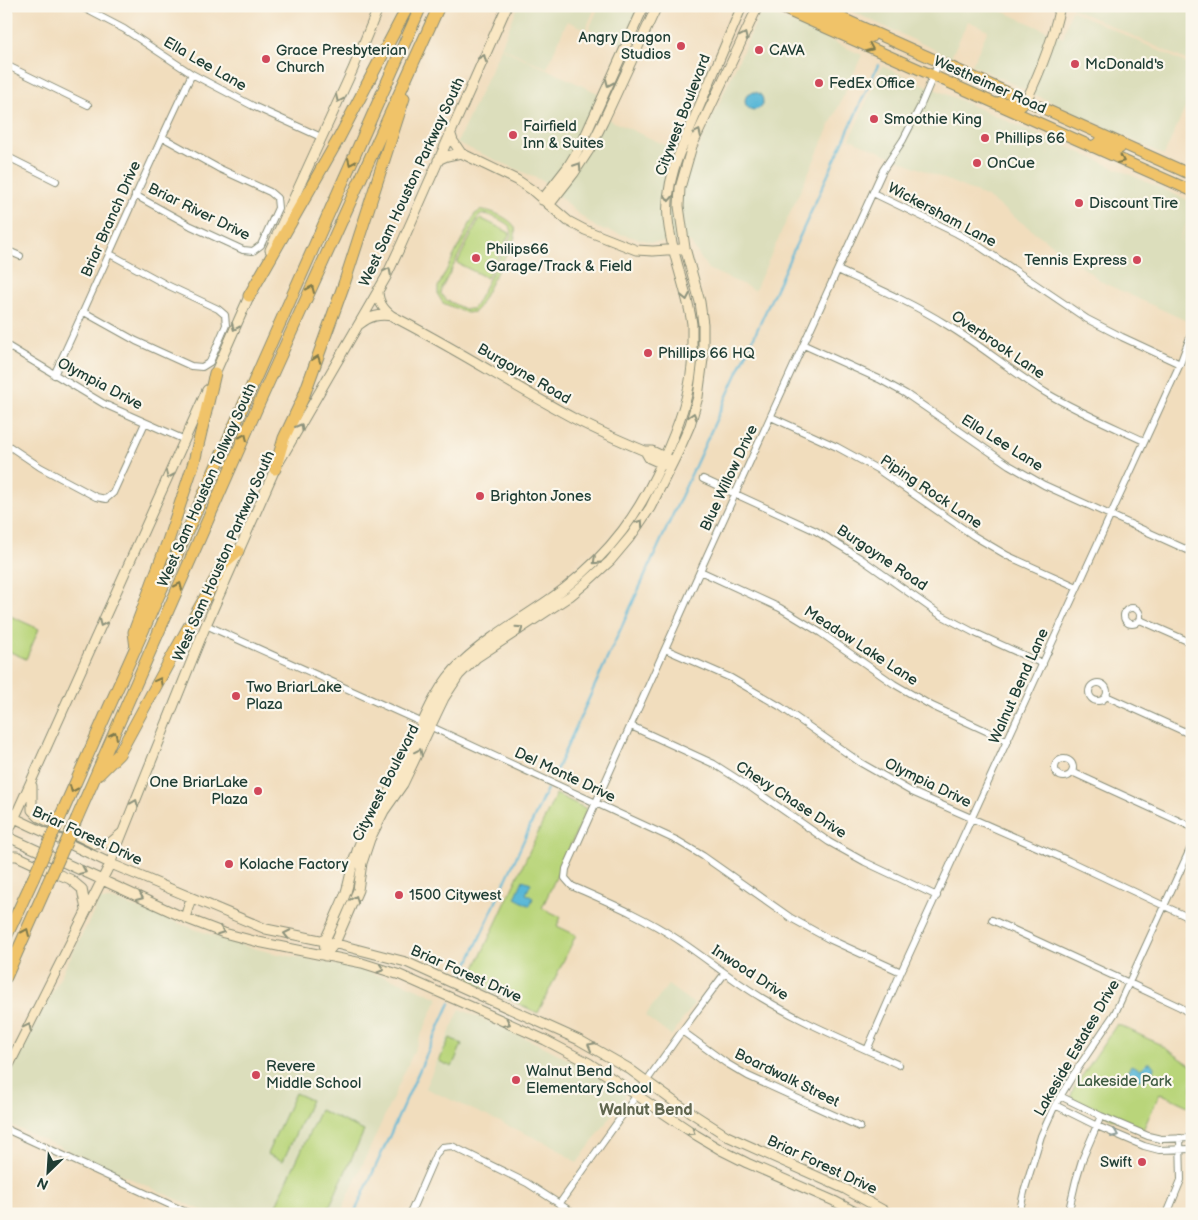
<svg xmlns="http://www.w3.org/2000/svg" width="1198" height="1220" viewBox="0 0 1198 1220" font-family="'Balsamiq Sans',sans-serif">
  <rect width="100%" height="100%" fill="#fbf7ec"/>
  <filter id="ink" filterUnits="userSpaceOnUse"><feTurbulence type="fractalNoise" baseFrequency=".02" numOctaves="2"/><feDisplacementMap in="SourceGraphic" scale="10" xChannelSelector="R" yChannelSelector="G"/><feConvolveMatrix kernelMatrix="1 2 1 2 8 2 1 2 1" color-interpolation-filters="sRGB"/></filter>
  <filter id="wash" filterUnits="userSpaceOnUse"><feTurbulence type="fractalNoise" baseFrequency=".0096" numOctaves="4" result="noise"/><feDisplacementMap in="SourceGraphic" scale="20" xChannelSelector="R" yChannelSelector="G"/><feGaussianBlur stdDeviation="1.12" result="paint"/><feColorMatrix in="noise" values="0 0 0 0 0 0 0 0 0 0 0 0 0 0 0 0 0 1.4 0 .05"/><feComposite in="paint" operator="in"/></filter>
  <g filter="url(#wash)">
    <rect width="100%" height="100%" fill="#f1ddbd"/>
    <path fill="#dcdebc" d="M518,6H596L586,29L567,21L547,68L501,47Z
      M599,6H639L622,44L589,29Z
      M840,6H991L1063,38L1071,10L1192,66V93L1164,155L972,65L988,30L968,21L951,57Z
      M1073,6H1192V63L1072,8Z
      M762,9L862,55L755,290L708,269L690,242H651L597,228L575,211L543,181L457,143L501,48L600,94L592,112L694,158Z
      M882,66L1053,141L1045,160L1054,141L1192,202V212L1179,240L1192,246L1191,323L1104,283L987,197L850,139Z
      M1192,214V245L1180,240Z
      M100,900H115L197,930L245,946L273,953L349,967L393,979L425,992L438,998L340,1214H210L6,1123V1084L25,1045Z
      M668,985L694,1004L671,1036L645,1016Z
      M460,1009L545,1047L592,1072L625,1094V1097L577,1163L555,1147L425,1088Z"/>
    <path fill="#b9d57a" stroke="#6c8957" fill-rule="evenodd" d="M482,210C490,210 512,219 515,228C516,231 515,234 515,237L478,308L474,312L467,313L443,303L438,295V287L475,214ZM483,214C489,214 507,222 510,227C512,231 512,231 511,236L475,306L472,309H464L446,300L441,294L442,288L478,217Z
      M480,218L510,233L487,278L457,263Z
      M6,614L39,629L26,659L6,650Z
      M556,794L587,809L542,908L561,917L557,926L576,935L538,1013L469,981Z
      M1117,1024L1159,1044L1192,1066V1108L1160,1093L1142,1132L1076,1102L1071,1096L1074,1088Z
      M450,1038L462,1044L452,1067L439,1061Z
      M295,1093L311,1100L283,1161L267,1154Z
      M320,1110L364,1131L326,1214H295L276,1205Z"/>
    <path fill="#59b7d7" stroke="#3c7a86" d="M745 101a9 9 0 1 1 18 0a9 9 0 1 1-18 0Z
      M523,880L531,883L526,894L533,898L530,906L515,898Z
      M1147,1063H1151L1154,1067L1153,1071L1149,1073L1146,1082L1127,1073L1131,1065L1140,1069L1142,1068Z"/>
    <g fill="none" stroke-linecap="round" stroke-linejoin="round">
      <path stroke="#59b7d7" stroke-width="2" d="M554,775L878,65
        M461,979L547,789
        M354,1214L450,1003"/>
    </g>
  </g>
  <g filter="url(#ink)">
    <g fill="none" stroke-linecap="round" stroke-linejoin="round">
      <defs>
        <path id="street" d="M80,6L124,29L192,74L211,84L253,106L321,137
          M6,65L88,105
          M6,156L56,181
          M873,193L956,233L976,244L1087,319L1122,337L1180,364
          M135,195L191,226L243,250L253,251L261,245L278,208L277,198L270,192L218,168L162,137
          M6,250L20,256
          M838,270C875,287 912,303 947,325C982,346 1013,373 1048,394C1079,412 1112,426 1144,441
          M84,312L136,341L191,366L202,367L210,362L226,325L225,315L218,309L165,284L110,254
          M6,345L104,404L185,440
          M804,345L879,379L906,394L1009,465L1044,485L1192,552
          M54,375C101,275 144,173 192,74
          M771,417L837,447L877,469L974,536L1008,556L1077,587
          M6,444L40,467L96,497L106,499L113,493L145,423
          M703,479L816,531L860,558L939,614L973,632L1043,664
          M700,571L780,608L821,633L894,684L932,706L1008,741
          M1124 616a8 8 0 1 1 16 0a8 8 0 1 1-16 0Z
          M1140,620L1192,643
          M206,625L423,723L678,841L703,856L791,918L829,939L901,972
          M665,649L731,678L781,707L861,763L912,792L1069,861L1192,919
          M1089 692a9 9 0 1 1 18 0a9 9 0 1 1-18 0Z
          M1106,696L1192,735
          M631,726L714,764L753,789L829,842L865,862L937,896
          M1055 768a9 9 0 1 1 18 0a9 9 0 1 1-18 0Z
          M1072,772L1192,827
          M992,920L1129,983L1180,1007L1192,1015
          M682,1031L726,1063L748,1076L860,1127
          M867,1050L901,972L1180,364L1192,332
          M899,1065C853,1043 805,1024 762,998C732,980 706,958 677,939C644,917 608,902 572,886L565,878L566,869L700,571L883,170L903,140L920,107L939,62
          M1060,1096L1101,1116L1148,1136L1161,1139L1192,1138
          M1055,1105L1097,1126L1144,1146L1159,1150L1192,1149
          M6,1129L190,1214
          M560,1203L682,1031L725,973
          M410,1214L436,1154L442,1147L452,1146L527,1183L575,1214
          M1019,1214L1024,1192L1041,1136L1055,1105L1072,1077L1115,1013L1192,845
          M1068,1214L1076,1180L1082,1160L1101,1116
          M1167,1214L1181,1180L1180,1138"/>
        <path id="secondary" d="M6,11L9,6
          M1026,101C1041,70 1053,40 1060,6
          M450,132L453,141L461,153L517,180L532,190L568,221L585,230L636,250L653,251L680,249
          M438,160L447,156L461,153
          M542,200L567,168L581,145L644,6
          M549,205L574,173L589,150L603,122L657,6
          M270,250L353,69L379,6
          M378,290C378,302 383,309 392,316C455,348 513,386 575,419C598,431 621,441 645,451H652L669,459
          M360,324C370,316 379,314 392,316
          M213,378L251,292
          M645,451L649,458L667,466
          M32,786V810L39,817L95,844L110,843L122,833
          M6,814L116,866L266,929L325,941L406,962L579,1040L628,1068L676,1103L727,1136L845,1189L890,1214
          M6,836L185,918L224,933L258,942L362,963L400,975L481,1011L545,1040L589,1063L696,1135L721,1150L747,1163L834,1201L859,1214
          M6,837L207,390
          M6,856H17L45,869L70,879L82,889L86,910
          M185,918L191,898
          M325,956L335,943L358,890L362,863L370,839L384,811L403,784L444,698L459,675L476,658L570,596L587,582L610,561L631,536L650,508L679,450L690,425L698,397L703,359V324L700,302L685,248L679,206L680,188L692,146L758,6
          M325,956C325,952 324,946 325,942C326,936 330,930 332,925C336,915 341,905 345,895C350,881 351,867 356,854C366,822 388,797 403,767C420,732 432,689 462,662C493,633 531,614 565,588C612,551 639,514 663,460C677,430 689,399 692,366C693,358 692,350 692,343C692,336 692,330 692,324C687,288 671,254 668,219C666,197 671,175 679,154L742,6
          M6,1071L110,864L206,625L275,469L386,277L401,245L507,6"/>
        <path id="primary" d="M777,6L1192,191
          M796,6L858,34L871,37
          M815,6L1192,175
          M1000,102L1021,106L1026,101
          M1092,147L1098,143L1100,142L1120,148"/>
        <path id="highway" d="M249,296L339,138L408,6
          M275,469L284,438L303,398L344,284L404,98
          M136,648L134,632L168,541L194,462L215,373
          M99,774L119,754L169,662L225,562L238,551
          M62,813C182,544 301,275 421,6
          M77,818L260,401L439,6
          M6,937L33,879
          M6,977L47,885"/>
      </defs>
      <use href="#street" stroke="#888d78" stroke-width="8"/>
      <use href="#secondary" stroke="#888d78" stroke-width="11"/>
      <use href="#primary" stroke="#888d78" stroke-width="12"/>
      <use href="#highway" stroke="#888d78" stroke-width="13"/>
      <use href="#street" stroke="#fff" stroke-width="6"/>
      <use href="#secondary" stroke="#f9e7c3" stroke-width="9"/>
      <use href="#primary" stroke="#f0c369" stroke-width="10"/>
      <use href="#highway" stroke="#f0c369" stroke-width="11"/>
      <defs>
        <path id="highway-bridge" d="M33,879L62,813
          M47,885L77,818"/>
      </defs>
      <use href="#highway-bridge" stroke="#888d78" stroke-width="13" stroke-linecap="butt"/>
      <use href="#highway-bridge" stroke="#f0c369" stroke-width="11"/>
    </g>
    <defs><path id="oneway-chevron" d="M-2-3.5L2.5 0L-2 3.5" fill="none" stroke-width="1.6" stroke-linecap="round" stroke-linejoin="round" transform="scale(1.25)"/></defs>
    <g stroke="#8c927c">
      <use href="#oneway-chevron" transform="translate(744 36) rotate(-65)"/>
      <use href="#oneway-chevron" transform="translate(483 58) rotate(-66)"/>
      <use href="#oneway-chevron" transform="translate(609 83) rotate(114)"/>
      <use href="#oneway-chevron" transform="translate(339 99) rotate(115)"/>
      <use href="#oneway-chevron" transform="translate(698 133) rotate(-65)"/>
      <use href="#oneway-chevron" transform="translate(578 166) rotate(-57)"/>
      <use href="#oneway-chevron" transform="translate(669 198) rotate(93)"/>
      <use href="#oneway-chevron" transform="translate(388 271) rotate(-63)"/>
      <use href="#oneway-chevron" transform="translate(686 297) rotate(79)"/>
      <use href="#oneway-chevron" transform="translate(235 327) rotate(114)"/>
      <use href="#oneway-chevron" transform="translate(693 416) rotate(-73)"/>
      <use href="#oneway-chevron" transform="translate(300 427) rotate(-60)"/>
      <use href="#oneway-chevron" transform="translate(169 475) rotate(114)"/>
      <use href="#oneway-chevron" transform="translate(640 523) rotate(-55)"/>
      <use href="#oneway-chevron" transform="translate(596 561) rotate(137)"/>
      <use href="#oneway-chevron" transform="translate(102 623) rotate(114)"/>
      <use href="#oneway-chevron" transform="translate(520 629) rotate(-34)"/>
      <use href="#oneway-chevron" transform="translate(419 752) rotate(-64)"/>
      <use href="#oneway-chevron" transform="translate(135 803) rotate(-68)"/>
      <use href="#oneway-chevron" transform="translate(83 871) rotate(24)"/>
      <use href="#oneway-chevron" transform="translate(140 897) rotate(24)"/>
      <use href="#oneway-chevron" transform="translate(355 899) rotate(-68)"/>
      <use href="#oneway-chevron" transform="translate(221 931) rotate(20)"/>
      <use href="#oneway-chevron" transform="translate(287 934) rotate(-168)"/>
      <use href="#oneway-chevron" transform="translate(381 969) rotate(18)"/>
      <use href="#oneway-chevron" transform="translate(507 1023) rotate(24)"/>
      <use href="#oneway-chevron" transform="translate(28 1027) rotate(-64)"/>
      <use href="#oneway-chevron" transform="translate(591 1046) rotate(-151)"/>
      <use href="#oneway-chevron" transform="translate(692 1132) rotate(34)"/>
    </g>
    <g stroke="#7d794c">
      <use href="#oneway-chevron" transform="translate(870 48) rotate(24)"/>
      <use href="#oneway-chevron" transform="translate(1121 160) rotate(24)"/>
      <use href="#oneway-chevron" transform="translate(351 162) rotate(114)"/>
      <use href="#oneway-chevron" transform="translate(311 289) rotate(-66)"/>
      <use href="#oneway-chevron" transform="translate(317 359) rotate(-70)"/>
      <use href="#oneway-chevron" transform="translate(244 437) rotate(-66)"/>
      <use href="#oneway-chevron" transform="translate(179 586) rotate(-66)"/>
      <use href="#oneway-chevron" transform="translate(159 681) rotate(-62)"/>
      <use href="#oneway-chevron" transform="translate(114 735) rotate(-66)"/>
      <use href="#oneway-chevron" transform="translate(73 789) rotate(114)"/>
      <use href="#oneway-chevron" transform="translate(26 932) rotate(-66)"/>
    </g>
    <use stroke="#8f9e9a" href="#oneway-chevron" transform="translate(1115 1134) rotate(23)"/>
  </g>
  <g fill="#d1495b" stroke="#fbf7ec" stroke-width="2">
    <circle cx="681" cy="46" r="5"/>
    <circle cx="759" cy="50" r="5"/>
    <circle cx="266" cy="59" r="5"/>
    <circle cx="1075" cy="64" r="5"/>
    <circle cx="819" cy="83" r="5"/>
    <circle cx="874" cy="119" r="5"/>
    <circle cx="513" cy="135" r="5"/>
    <circle cx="985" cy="138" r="5"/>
    <circle cx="977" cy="163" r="5"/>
    <circle cx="1079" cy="203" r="5"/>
    <circle cx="476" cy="258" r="5"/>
    <circle cx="1137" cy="260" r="5"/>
    <circle cx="648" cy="353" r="5"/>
    <circle cx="480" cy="496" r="5"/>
    <circle cx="236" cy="696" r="5"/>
    <circle cx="258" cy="791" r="5"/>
    <circle cx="229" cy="864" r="5"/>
    <circle cx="399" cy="895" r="5"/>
    <circle cx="256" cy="1075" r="5"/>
    <circle cx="516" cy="1080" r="5"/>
    <circle cx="1142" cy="1162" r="5"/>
  </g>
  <g text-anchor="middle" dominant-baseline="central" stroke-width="4.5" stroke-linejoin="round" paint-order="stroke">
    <g font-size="15" fill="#1f3d34" stroke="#fbf7ec" text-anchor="start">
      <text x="671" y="37" text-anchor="end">Angry Dragon<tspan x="671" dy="17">Studios</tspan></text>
      <text x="276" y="50">Grace Presbyterian<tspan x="276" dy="17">Church</tspan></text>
      <text x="769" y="50">CAVA</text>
      <text x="1085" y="64">McDonald's</text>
      <text x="829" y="83">FedEx Office</text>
      <text x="884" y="119">Smoothie King</text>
      <text x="523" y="126">Fairfield<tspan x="523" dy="17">Inn &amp; Suites</tspan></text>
      <text x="995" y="138">Phillips 66</text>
      <text x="987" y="163">OnCue</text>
      <text x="1089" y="203">Discount Tire</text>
      <text x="486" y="249">Philips66<tspan x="486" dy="17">Garage/Track &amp; Field</tspan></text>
      <text x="1127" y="260" text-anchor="end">Tennis Express</text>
      <text x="658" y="353">Phillips 66 HQ</text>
      <text x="490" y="496">Brighton Jones</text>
      <text x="246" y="687">Two BriarLake<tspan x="246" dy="17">Plaza</tspan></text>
      <text x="248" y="782" text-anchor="end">One BriarLake<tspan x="248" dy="17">Plaza</tspan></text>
      <text x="239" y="864">Kolache Factory</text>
      <text x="409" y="895">1500 Citywest</text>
      <text x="266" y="1066">Revere<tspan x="266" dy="17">Middle School</tspan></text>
      <text x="526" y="1071">Walnut Bend<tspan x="526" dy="17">Elementary School</tspan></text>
      <text x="1132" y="1162" text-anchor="end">Swift</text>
    </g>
    <g font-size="15" fill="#1f3d34" stroke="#fbf7ec">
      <text transform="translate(205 64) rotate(30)">Ella Lee Lane</text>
      <text transform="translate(990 85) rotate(24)">Westheimer Road</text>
      <text transform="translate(683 115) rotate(-69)">Citywest Boulevard</text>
      <text transform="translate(412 182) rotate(-65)">West Sam Houston Parkway South</text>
      <text transform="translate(199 212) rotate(26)">Briar River Drive</text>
      <text transform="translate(942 215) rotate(28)">Wickersham Lane</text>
      <text transform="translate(111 219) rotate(-66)">Briar Branch Drive</text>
      <text transform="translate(998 345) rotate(34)">Overbrook Lane</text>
      <text transform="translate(524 374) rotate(30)">Burgoyne Road</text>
      <text transform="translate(100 384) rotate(28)">Olympia Drive</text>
      <text transform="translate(1002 443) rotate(32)">Ella Lee Lane</text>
      <text transform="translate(729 478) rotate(-65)">Blue Willow Drive</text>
      <text transform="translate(207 485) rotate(-66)">West Sam Houston Tollway South</text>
      <text transform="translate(931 492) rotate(34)">Piping Rock Lane</text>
      <text transform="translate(224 556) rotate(-66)">West Sam Houston Parkway South</text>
      <text transform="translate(882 558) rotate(34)">Burgoyne Road</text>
      <text transform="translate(861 646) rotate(33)">Meadow Lake Lane</text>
      <text transform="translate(1019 686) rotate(-66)">Walnut Bend Lane</text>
      <text transform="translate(565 775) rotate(25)">Del Monte Drive</text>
      <text transform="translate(386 783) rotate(-63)">Citywest Boulevard</text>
      <text transform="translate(928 783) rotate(26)">Olympia Drive</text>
      <text transform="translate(791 800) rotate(33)">Chevy Chase Drive</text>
      <text transform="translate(87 836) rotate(25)">Briar Forest Drive</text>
      <text transform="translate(750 973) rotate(33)">Inwood Drive</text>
      <text transform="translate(466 974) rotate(24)">Briar Forest Drive</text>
      <text transform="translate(1077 1048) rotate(-60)">Lakeside Estates Drive</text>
      <text transform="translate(787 1078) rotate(26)">Boardwalk Street</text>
      <text transform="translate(822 1165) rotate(25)">Briar Forest Drive</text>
    </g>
    <g font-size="15" fill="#3e5b42" stroke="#fbf7ec">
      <text x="1124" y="1081">Lakeside Park</text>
    </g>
    <g font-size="16" font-weight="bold" fill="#60664f" stroke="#fbf7ec">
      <text x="646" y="1110">Walnut Bend</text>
    </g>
  </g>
  <rect width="1198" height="1220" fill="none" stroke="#fbf7ec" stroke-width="25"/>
  <g transform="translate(48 1172) rotate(205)" stroke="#fbf7ec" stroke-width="4" paint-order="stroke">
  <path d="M0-4L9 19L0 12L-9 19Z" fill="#1f3d34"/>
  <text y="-8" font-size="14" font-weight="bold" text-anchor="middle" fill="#1f3d34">N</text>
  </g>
</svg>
